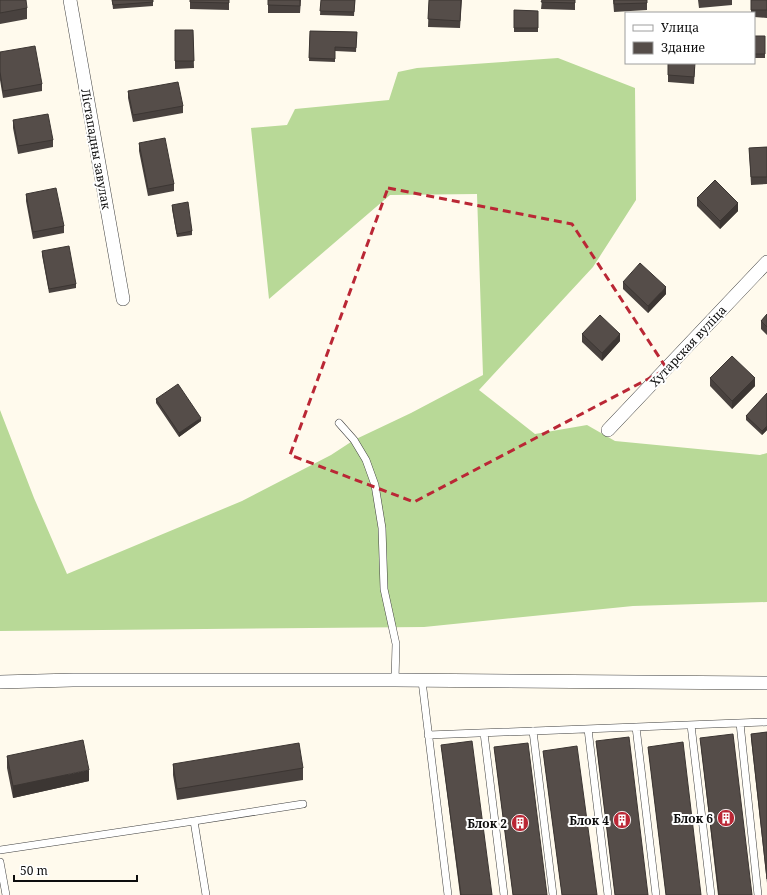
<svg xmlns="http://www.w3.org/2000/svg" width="767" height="895" viewBox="0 0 767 895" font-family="'Noto Serif',serif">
  <rect width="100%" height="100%" fill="#fffaed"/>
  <path fill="#b8d997" d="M558,58L635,88L636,200L593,267L479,390L535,434L587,425L615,441L760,455L767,453V602L633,606L424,627L0,631V410L34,498L67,574L242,501L331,455L354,440L411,413L483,375L477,194L390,195L269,299L251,128L287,125L295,109L389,100L398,72L417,68Z"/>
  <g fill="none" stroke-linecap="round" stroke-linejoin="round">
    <defs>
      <path id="lane" d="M339,423L354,440L366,460L375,485L382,528L384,589L396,644L395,680
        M422,681L448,895
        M740,723L758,895
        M691,725L711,895
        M636,727L656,895
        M588,729L608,895
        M533,731L553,895
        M484,733L504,895
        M428,735L767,722
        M0,850L194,821
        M0,862L6,895
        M206,895L194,821L303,804"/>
      <path id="street" d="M70,0L123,299
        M608,430L767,262
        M0,682L73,680H395L767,683"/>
    </defs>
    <use href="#lane" stroke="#404040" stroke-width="8"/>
    <use href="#street" stroke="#404040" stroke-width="14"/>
    <use href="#lane" stroke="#fff" stroke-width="7"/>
    <use href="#street" stroke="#fff" stroke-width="13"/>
  </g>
  <path fill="#49423f" d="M0,0L27,8V19L0,24Z
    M112,0H153V6L113,9Z
    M190,0H229V10L190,9Z
    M268,0H301L300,13H268Z
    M321,0H355L354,16L320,15Z
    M429,0H462L460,28L428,27Z
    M542,0H575V10L541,9Z
    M613,0H647V10L614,12Z
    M698,0H732V5L699,8Z
    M751,0H767V18L754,17V13H751Z
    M514,10L538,11V32H514Z
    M175,30H193L194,68L175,69Z
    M310,31L357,32L356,52L335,51V62L309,61Z
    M754,36H765V58H754Z
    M0,52L42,84V91L3,98L0,80Z
    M695,67L694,84L668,82V75Z
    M128,91L183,106V113L133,122L128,98Z
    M13,120L53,140V147L18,154L13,128Z
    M139,143L174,184V191L148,196L139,151Z
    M767,147V184L751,185L749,148Z
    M26,194L64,226V233L33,239L26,201Z
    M697,198L738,211L720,229L697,206Z
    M172,205L192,231V235L177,237L172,209Z
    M42,251L76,284V288L49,293L42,255Z
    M623,282L666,294L648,313L623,289Z
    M767,314V335L761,329V321Z
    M582,334L620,341L602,361L582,342Z
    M710,378L755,386L732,409L710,386Z
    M767,393V430L762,435L746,420V416Z
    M156,399L201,421L179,437L156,403Z
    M767,732V883L751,738V734Z
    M700,738L752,895H718Z
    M596,741L648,895H615Z
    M441,745L492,895H460Z
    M494,747L547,895H513Z
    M648,747L701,895H666Z
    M543,751L597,895H562Z
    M7,756L89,781L13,798L7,768Z
    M173,764L303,768V780L177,800L173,775Z"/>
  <path fill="#3c3633" d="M738,203V211L720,229V221Z
    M666,287V294L648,313V306Z
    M620,334V341L602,361V353Z
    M755,378V386L732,409V401Z
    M201,418V421L179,437V433Z
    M767,426V430L762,435V431Z
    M89,770V781L13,798V786Z"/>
  <path fill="#554d49" stroke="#3c3633" d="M0,0H26L27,8L0,13Z
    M112,0H153V2L113,5Z
    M190,0H229V3L190,2Z
    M268,0H300V6L268,5Z
    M321,0H355L354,12L320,11Z
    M429,0H461L460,21L428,19Z
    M542,0H575V3L541,2Z
    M614,0H647V3L614,4Z
    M751,0H767V10H751Z
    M514,10L538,11V28H514Z
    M175,30H193L194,61H175Z
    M310,31L357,32L356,48L335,47V59L309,58Z
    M754,36H765V54H754Z
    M35,46L42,84L3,91L0,72V52Z
    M668,63H695L694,77L668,75Z
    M178,82L183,106L133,115L128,91Z
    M48,114L53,140L18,146L13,120Z
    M165,138L174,184L148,189L139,143Z
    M767,147V177H751L749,148Z
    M715,180L738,203L720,221L697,198Z
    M56,188L64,226L33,232L26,194Z
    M188,202L192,231L177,234L172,205Z
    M69,246L76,284L49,289L42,251Z
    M640,263L666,287L648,306L623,282Z
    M767,314V327L761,321Z
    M600,315L620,334L602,353L582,334Z
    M732,356L755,378L732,401L710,378Z
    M178,384L201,418L179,433L156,399Z
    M767,393V426L762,431L746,416Z
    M767,732V879L751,734Z
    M733,734L752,895H719L700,738Z
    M629,737L648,895H615L596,741Z
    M83,740L89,770L13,786L7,756Z
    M472,741L492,895H461L441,745Z
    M683,742L701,895H666L648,747Z
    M299,743L303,768L177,789L173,764Z
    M528,743L547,895H513L494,747Z
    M577,746L597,895H562L543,751Z"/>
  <path fill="none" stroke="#ba2735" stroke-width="3" stroke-dasharray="8 5" stroke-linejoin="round" d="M388,188L572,224L667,369L414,502L290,455Z"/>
  <defs>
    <symbol id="building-disc" viewBox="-11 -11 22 22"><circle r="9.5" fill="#ba2735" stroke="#fff"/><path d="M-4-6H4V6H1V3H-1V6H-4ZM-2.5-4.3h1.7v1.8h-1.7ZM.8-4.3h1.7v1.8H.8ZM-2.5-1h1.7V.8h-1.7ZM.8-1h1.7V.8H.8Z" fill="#fff"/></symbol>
  </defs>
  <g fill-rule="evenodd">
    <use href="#building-disc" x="716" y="808" width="20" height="20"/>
    <use href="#building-disc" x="612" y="810" width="20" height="20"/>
    <use href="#building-disc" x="510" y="813" width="20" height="20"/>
  </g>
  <g text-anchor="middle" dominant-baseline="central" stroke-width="4" stroke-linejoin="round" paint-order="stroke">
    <g font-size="12" fill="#0d0d0d" stroke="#fff">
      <text transform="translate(96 149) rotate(80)">Лістападны завулак</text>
      <text transform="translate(688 346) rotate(-47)">Хутарская вуліца</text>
    </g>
    <g font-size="12" font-weight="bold" fill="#0d0d0d" stroke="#fff" text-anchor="end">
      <text x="713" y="818">Блок 6</text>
      <text x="609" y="820">Блок 4</text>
      <text x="507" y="823">Блок 2</text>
    </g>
  </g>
  <rect x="625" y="12" width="130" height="52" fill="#ffffff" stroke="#9e9e9e"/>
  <rect x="633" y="25" width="20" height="6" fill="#ffffff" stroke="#9e9e9e"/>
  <text x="661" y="32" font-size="12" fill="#0d0d0d">Улица</text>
  <rect x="633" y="42" width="20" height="12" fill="#554d49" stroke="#9e9e9e"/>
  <text x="661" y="52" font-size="12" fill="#0d0d0d">Здание</text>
  <path d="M14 875v6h123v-6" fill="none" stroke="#0d0d0d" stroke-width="2"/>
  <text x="20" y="875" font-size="12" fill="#0d0d0d" stroke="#ffffff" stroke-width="3" paint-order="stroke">50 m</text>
</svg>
